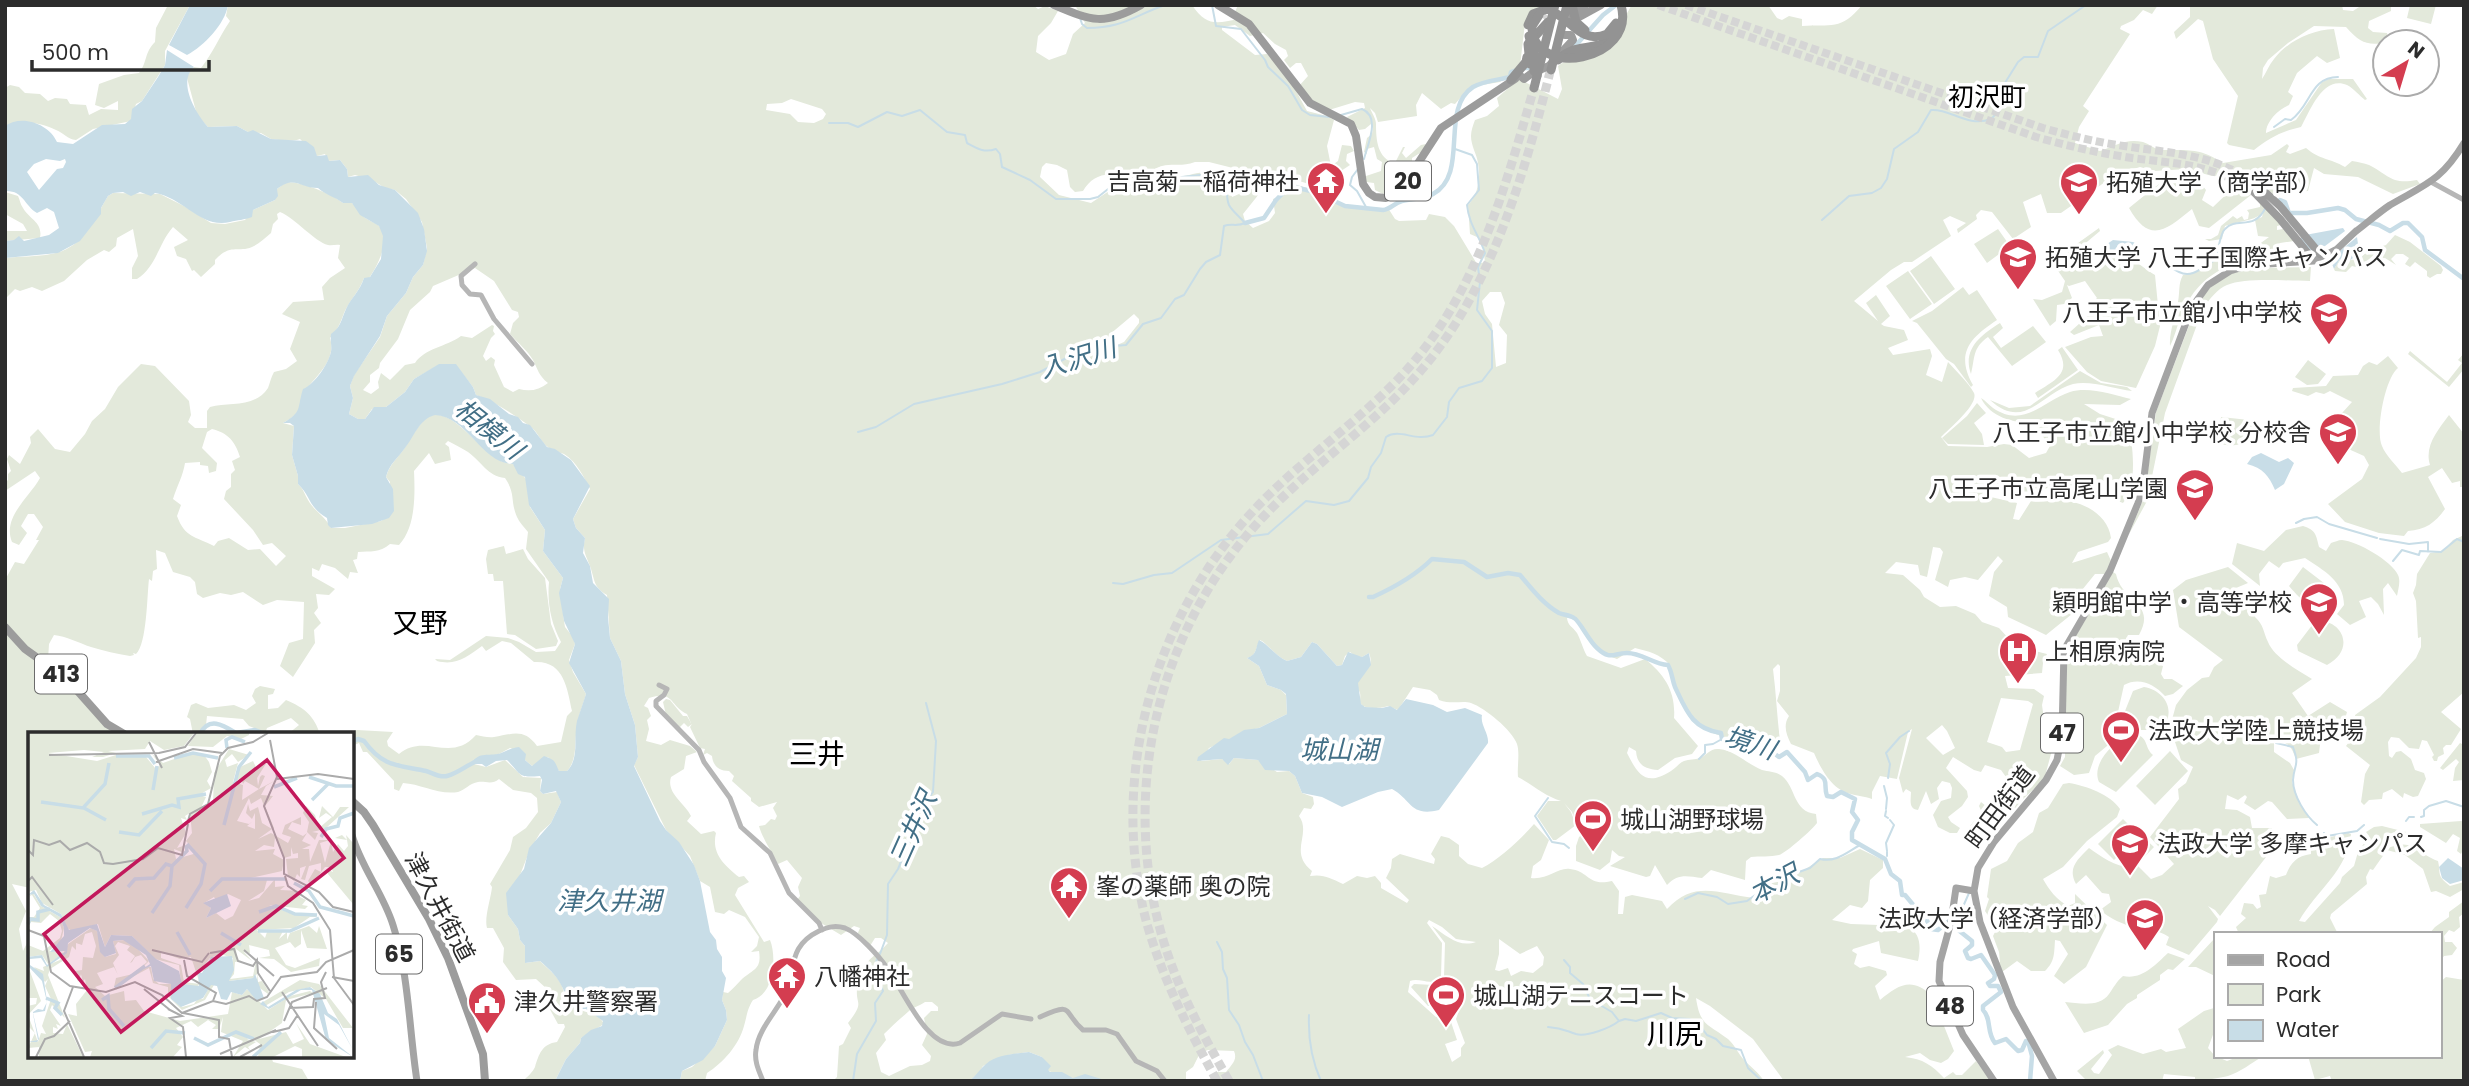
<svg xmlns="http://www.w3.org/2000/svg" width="2469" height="1086" viewBox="0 0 2469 1086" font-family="Poppins,'Noto Sans JP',sans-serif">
  <rect width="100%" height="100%" fill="#fff"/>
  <path fill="#e3e9db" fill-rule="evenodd" d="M168,5H190L165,51V65L142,101L136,104L131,121L93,129L76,140C67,139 64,133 56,130C38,121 23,121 5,126V88L10,85L19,87L25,93L40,94L48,101L55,98L67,99L70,104L86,105L89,115L101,109L118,110V101L104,108L95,105L99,84L124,75L139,73C148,61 144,53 155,42L156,28Z
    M228,5H1033L1038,9L1045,6L1058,11L1051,23L1038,36L1036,52L1049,60L1066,54L1073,34L1085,23L1075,5H1192C1206,26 1216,24 1238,19L1235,12L1238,5H1543L1525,23L1520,66L1500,82L1470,87L1455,104L1451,103L1441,109L1422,93L1416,105L1417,116L1378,122L1375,113L1370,108C1372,113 1376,119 1376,124C1376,139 1377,159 1395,163L1403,147H1405L1402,153L1406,158L1421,145L1426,144L1423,151L1412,158V169L1395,192L1390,189L1383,194L1375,190L1374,183L1366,182V176L1381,171L1382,162L1377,159L1374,147L1367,149V154L1364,152L1367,138L1372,134L1373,128L1371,124L1365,129L1359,130L1347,117L1365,108L1364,103L1355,102L1329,110L1318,106L1299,86L1308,76L1301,63H1296L1290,68L1284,60L1288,56L1286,50L1275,44L1263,33L1250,36L1235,25L1222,27V30L1255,55L1267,54L1289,78L1307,111L1327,116L1334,120L1327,146L1331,166L1338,161L1342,145L1351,146L1354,151L1347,154L1346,161L1350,165L1326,181L1313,180L1309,184L1286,177L1269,178L1260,186L1259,194L1243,214L1245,221L1253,228L1269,221L1275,213L1273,199L1293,192L1294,184L1317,191L1346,208C1361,205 1373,208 1388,208L1395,219L1399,221L1426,220L1429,214L1445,217L1454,226L1477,264L1485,262L1483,246L1477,237L1470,234L1468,205C1478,195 1481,178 1478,163C1477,155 1471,146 1471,136C1471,131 1473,125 1475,120L1487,116L1499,106L1497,98L1519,79L1558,99L1562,89L1558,66C1565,60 1572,62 1579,58C1595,49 1624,22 1631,6L1768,5L1777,18L1782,20L1789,16L1802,19V26C1831,24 1841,31 1862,5H2158L2152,14L2143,10L2134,20L2121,26L2120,29L2130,34L2083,106L2089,111L2079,127L2075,143L2100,151C2115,146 2126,138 2143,142C2150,144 2156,151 2164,150C2189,150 2200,148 2223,163L2271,155L2287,144L2289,146L2286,152L2290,154L2306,148C2320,160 2330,158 2345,167L2352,161C2358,162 2364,163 2369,165C2389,175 2391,185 2417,180L2420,184L2393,194L2358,177L2324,174L2314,168L2308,191L2273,194L2254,179L2249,192L2251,195L2209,228L2199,226L2192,209C2166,230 2150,245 2129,208C2150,192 2168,170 2195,176L2206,190L2202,200L2213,207L2234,187L2237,178L2233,175L2212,176L2187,169L2154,171L2140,167L2115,175L2061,213H2047L2041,194L2023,202L2031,227L2013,239L1992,212L1981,210L1976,215L1977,219L1958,233L1957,229L1966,223L1950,216L1943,220L1951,236L1912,262H1904L1891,270L1854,301L1878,321L1866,303L1876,295L1890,316L1881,324L1884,326L1904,330L1908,340L1888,348L1893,355L1930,349L1932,356L1926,375L1942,382L1948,362C1956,371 1969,383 1974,393C1979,404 1949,429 1941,437L1948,446L1987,447L2004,444L2012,445L2029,458L2046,453L2050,446L2033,423C2013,423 1990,417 1981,398C1985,400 1989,405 1993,408C2024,429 2043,401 2070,392C2089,386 2113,395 2131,399L2120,405L2084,404L2100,414L2128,423C2133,444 2138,485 2123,503L2110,498L2104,492C2097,495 2068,488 2059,484C2046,489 2033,493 2018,491C2003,489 2000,485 1984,487L1982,495L2017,503L2013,519L2019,520L2031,501C2041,503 2049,500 2060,500C2082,501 2108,514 2111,538L2108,542L2078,552L2072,563L2107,552L2112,563L2105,574H2095L2078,595L2072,614L2046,635L2008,617L2007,607L1989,596L1994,572L2003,561L1998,556L1978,580L1965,577L1950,580L1948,587L1935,580L1943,552L1940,548L1933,547L1927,577L1920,575L1918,565L1896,562L1885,573L1903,575L1920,590L1924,597L1940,607L1956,606L1975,614L1982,622L1999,628L2011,641L2030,642L2035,651L2047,654L2043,663L2042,673L2005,676L2008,688L2034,689L2044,696L2042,705L2045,727L2052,750L2044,780L2023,799L2001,824L1974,842H1970L1964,834L1974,821L1984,817L1979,806L1981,802L1991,810L2003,802L2006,794L2018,784V780L2006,777L2001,770L1985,765L1981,772L1974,770L1953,757L1946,768L1967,791L1968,797L1962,806L1948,817L1951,822L1960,828L1957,833H1950L1938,827L1933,815L1941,801L1951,798L1952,788L1950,783L1942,781L1937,788L1939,799L1931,804L1926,791L1918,810C1908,809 1911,799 1911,792L1906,789L1903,793L1899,778L1912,729L1908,732L1897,779L1880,776L1872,792V799C1864,796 1858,796 1851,794C1832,790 1821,769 1814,753L1791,744C1786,734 1783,725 1789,716L1777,701L1780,691V666L1778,664L1773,669C1776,692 1777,717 1780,741L1776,739L1767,745C1756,741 1745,742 1734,739C1685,729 1682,708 1670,665C1660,654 1648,651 1635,648L1617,659C1595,652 1588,632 1572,617L1567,618C1568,626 1572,626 1577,633C1580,638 1583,649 1587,656L1621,668L1645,659C1665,675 1676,692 1674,718L1698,746L1692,754L1675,758L1658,770C1645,769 1637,765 1636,751L1629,747L1627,753C1638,775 1646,787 1671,771C1676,768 1679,763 1684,761C1689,759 1695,760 1700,758C1707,755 1710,748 1719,749C1736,751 1747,764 1762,770C1769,772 1775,771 1782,776C1796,787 1793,812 1816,814L1817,823C1813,829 1786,853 1779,855C1771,857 1759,856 1751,857L1746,861L1745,880L1711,870L1702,878C1687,876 1678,873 1667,885L1655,865L1650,876L1646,877L1610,866L1625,857L1619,856L1612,850L1610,862L1600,870L1576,861V846L1579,837L1585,833L1578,830L1572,812L1564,803L1571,812L1576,825L1556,840H1553L1537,816L1548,801H1561C1545,796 1533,785 1518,777C1517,767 1520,753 1517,744C1512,730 1485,708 1471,703C1462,700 1453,705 1439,700L1437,695L1430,690L1413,687L1398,710L1388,706C1383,708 1365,710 1361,704C1359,701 1361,697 1360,693C1358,687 1356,688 1358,682C1363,670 1375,668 1369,653L1362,657L1355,656L1350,652L1345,656L1342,665L1337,666L1317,644L1312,642L1301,657L1287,661C1275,656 1267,643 1260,640C1255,647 1258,655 1247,658L1259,666L1267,685L1281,690L1286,695L1287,714L1259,728L1242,732L1239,735L1209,748L1201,761L1222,759L1229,764L1234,758L1258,760L1277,772L1289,771L1295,776L1302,793L1313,797L1314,804L1311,809L1304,808L1299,816C1312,834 1288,852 1312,871L1310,876C1324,874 1330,878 1343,884L1357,876L1367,878L1375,876L1381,883V888L1407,903L1409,900L1386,878L1391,868L1392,859L1400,854L1434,864L1435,859L1431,854L1441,836L1449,838L1459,845V856L1468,864L1482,868C1500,859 1521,839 1534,824L1549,840L1541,860L1533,866L1531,878C1548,880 1558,867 1570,869C1589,871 1588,887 1612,881L1619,891L1618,914H1623L1625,897L1632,895L1662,901L1667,909C1695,879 1719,894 1754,898L1767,884L1788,880L1823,858H1840L1860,849L1883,860V868L1870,880L1868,901L1862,908L1850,905L1832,920L1851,924L1907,926C1921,933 1921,947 1918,961L1881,953L1879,941L1853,949L1852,951L1857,954L1854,964L1860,968L1869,966L1886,971L1887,975L1875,986L1880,1000C1898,985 1912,976 1932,996L1954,1051L1948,1059L1941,1063L1930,1060L1920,1053L1905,1057C1923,1059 1932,1065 1944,1078L1953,1072L1956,1075H1962L1976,1061L1990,1080L1988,1081H1784L1753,1039L1710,1006L1696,998C1700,1026 1708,1024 1728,1039C1735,1045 1738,1054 1745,1061C1752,1068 1758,1072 1764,1081H1212L1210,1079L1215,1072H1226C1231,1065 1238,1060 1234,1051L1208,1050L1200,1053L1193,1067L1186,1072V1081H1108L1073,1078L1048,1071L1042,1057L1029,1052L1008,1055L983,1066L979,1073L969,1081H833L837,1077L839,1046L843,1044L851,1028L848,1023C867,999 853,1006 858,983L863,985L866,983L861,976C869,954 875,958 888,943L881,938H875L870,946L857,935L860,928L854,926L841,935L821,923L797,900L800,896L798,887L802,878L787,860L778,864C772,852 763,840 759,826L765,825L771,819L775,820L777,816L773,808L777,802L759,807L751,801V798L732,781L734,776L729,771C719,771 713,766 712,756L707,753L703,755L705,749L700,748L690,727L692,724L688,727L684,723L680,727L666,715L663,702L666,699L670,700L683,716H687L691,723L687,714C669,706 675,690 649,698L644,706L648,708L651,716L647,720L649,729L646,741L661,745L670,740L690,746L697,752L686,756L684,769L671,777C666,793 684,802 691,816L687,821L701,834L714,831L716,833C711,853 724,865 739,877L744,876L749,882L738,888L735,895L764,942L770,940C777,957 774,994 753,1000C747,1009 747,1016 744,1026C739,1045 723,1063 707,1073L705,1081H680L682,1071L692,1067L715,1046L727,1020L726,1010L722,1000L723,992L728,993C733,989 737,984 741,980C753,969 762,970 759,951L751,952L757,946L759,937L745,917L729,910L724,914L715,912L710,887L700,881L690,856L666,830L634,765L638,757L635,725L625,694L621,661L610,638L607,595C593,587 595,580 590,566C586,555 582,551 585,538L576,528L573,519L590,489C583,476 577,462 564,454C559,452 553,451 549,448C541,443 538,432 531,427C514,415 496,402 476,395L473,387L455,364L439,365L414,379L405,392L386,407L372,409L365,419H358L349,414L353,398L350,386L354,375L380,337L387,316L406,293L413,277L423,265L427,248L422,222L406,199L395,190L385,188L372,180L355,175L348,177L347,169L340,160L328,161L325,154L317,156L300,139C293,142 278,140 271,139L261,133L248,132L237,126L208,127L197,115L187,78L188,73L194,67L201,68C213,53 219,37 230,21L226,16ZM791,99L822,109L826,114L823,119L814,123L798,122L790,114L766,110L767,104L782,103ZM1195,162H1209L1233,168L1235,178L1241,185L1239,194L1232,197L1227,178C1205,166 1198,175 1176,177L1169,188L1137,185L1123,191L1112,189L1091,203L1059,195L1040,177L1042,167L1046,163L1057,165L1067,170L1070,187L1075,192L1083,191C1090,179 1101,173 1115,175C1121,175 1126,178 1131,178C1143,177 1152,169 1162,166C1174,163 1182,167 1195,162ZM475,268L494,281L512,310L518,312L519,317L513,323L510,334C517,342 528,351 533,360C538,370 539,376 548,383C539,390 530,392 519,389L513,392L504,387L494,365L495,360L491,357L486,361L483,356L491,338L495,334L493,331L494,326L492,325L472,338L461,336C446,347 425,348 415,363L405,365L390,380L381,373L378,382L379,388L371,394L363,390L370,382V375L379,368L380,363L398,339L410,310L430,292L433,286ZM1490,292H1501L1505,303L1499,325L1507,335L1506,363L1496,367L1492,324L1485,314L1482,301ZM1134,314L1139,319V323L1124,342L1117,345L1109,339V335ZM2001,698L2028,701L2033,704L2020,750L2006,752L2002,747L1987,742ZM1942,725L1947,731L1955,748L1943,755L1926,738ZM1429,920L1442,927L1456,939L1476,942C1459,948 1447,936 1432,926L1445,943L1444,977L1434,985L1414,984L1411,987L1428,1006L1461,1005L1456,1019L1465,1043L1461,1048V1056L1452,1062L1445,1044L1457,1040L1448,1013L1436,1017L1408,992L1410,981C1421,977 1432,988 1441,976L1442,943L1427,923ZM1499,939L1520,954L1537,946L1544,957L1543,965L1533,973L1521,971L1511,976L1508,968L1499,971L1495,970L1499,954ZM925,1002H932L938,1007V1011H931L924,1018L927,1034L922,1045L931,1056L930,1061L922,1065L910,1066L889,1076L881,1072L876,1053L886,1040L884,1034C892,1026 901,1018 909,1011C913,1007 920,1006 925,1002Z
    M2190,5H2342L2343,10L2353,11L2362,5H2391V11L2369,21L2368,28L2373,32L2387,33L2389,42C2368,46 2361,44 2346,27L2314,26L2288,43L2268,60L2263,68L2262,79C2266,73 2269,65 2274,59C2288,41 2311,30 2334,29L2340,58L2327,63L2317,56L2297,73L2288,92L2293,96L2289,105C2279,109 2266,121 2266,133L2296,120L2322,82L2329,79H2353L2367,99L2365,100C2360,96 2353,88 2347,85C2323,75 2310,111 2301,127C2282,131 2269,138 2254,150L2229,145L2227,143L2238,96L2213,59L2203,21L2198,19L2176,39L2174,32L2190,17Z
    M2410,5H2436L2431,24L2407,18Z
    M286,182C300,181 333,194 343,203H352C357,207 358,213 363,216C367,220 374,222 378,225C393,237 377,267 369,278H364C359,292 349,301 344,313C340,324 338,329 330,338C337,360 316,376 304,392C301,397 302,396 301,402C300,413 292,418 283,423L294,426L292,455L298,476V484C304,490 304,493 308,500C314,511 325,516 331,528H345L381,521L386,518L390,482L386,477C390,463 399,457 406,446C410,439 421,421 428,417C454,402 486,465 513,464L526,479L530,507L545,530L543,551L563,578L560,589L564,621L565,627L573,637L575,644L569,660L573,672L586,694C583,705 578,716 577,727C574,742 578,759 567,771H559L548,757L532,766L525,760V754L510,748L499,754L473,761L474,764L486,767L505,760L523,777L541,778L540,791L543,794L557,792L561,802L551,823L540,833L529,852L508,906V915L518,929L520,940L525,946V963L540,961C548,969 557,975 562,986C565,994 564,1000 572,1006C581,1013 598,1011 604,1024L581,1038L580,1043L566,1059L555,1081H523C527,1077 533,1072 535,1067C539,1054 542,1044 557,1042L565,1027L564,1024H558L547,1004L550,995L547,989L536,979L516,980L503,962L504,948L493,928H487C484,918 491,898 492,887L490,884L510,850L513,837L526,828L538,812L537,798L531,793L513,790L499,779C492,785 486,781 478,782C470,783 465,790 458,792C438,795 421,784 403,783L399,791L394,789V781L367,752H363L359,743L352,746V734H342L357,730L393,732L387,741L388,746L399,754C425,732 450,764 476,735C482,736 488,738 494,737C513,734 524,728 537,746L561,742L567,716L572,711C567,688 564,660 534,662L511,643L502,641L486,651L482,646C467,657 456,666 437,661L435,659L450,660L486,636L508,638L519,642L536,652L555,651L561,642C551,623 547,603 549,582L526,549L528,532C524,527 519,522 517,517C510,501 516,494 505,478C487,476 482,462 468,452C462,448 455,445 448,441L445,444L449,447L451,460L435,464L429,453L414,471C415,494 416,527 399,545L390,544C379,553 371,551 358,552L357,559L353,560L358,573L350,572L348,579L335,568L322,564L319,571L312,568V576L335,589L329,595L316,594L318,608L314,613L321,623L314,630L315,643L293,677L280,666L289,643L303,639L304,602L277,600L263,605L243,592L231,595L220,593L203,598L197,594L195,582L190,577L173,572L165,553L156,550L157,569L153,571L152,581L149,579C147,595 147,644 136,654L133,653L134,655L130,656C117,654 104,651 91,647C79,643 66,636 54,635L49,644L48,660L69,684L55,692L70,685L111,731L108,734H30V888L12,884L26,911L19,929L23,951L30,937V1056H271L273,1062L302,1069L309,1081H5V580L15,562L24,564L39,540H36L43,527L34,514H28L21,526L27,533L19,545L12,542C2,517 29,498 40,478L35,471L5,491V483L8,480V474L11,471L7,459L9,455L20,464L31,443L30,437L38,429L55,449L70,452L85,434L92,421L105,409L118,387L141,364L155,366L189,401L191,415L188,422L195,428H207V411L210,407C229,402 255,408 268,388C270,383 271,377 274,372L286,369L297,361L290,349L300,322L282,314L293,302L324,300L322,287L330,278L345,268L338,258L340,245C336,244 332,246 328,245C315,242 295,218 280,212L277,214L278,219L273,224L271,233C265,238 259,244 252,247C237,253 231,243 215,260V264L201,277L194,270L192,271L186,259L177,256L174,247L188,240L173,227C158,244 157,266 137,279H132V268L138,256L133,229L117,238L116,246L109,252L104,250L87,260L64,281L42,291L32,287L20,291L15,289L5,299V258C22,256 40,257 56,253C84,246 94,219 108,196L113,193L160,194L184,206L211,223L225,224L245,220L253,210L275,200L277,189ZM212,429C228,433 235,441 240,457L232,461L235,470L231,474V487L226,491L224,499L253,530L263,545L272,543L286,556L276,566L260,549L248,550L229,538L218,541L214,546C195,536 185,538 177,516L181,505L173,499C177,486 183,476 185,463L200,462V465L208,466L209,473L216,471L217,463L202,448L207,432Z
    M5,192L18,196C20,200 20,204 23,208C30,220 43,222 40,238L5,241V231H27L23,224L5,214Z
    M2260,202L2281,225L2277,226V230L2283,229L2294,241L2280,243L2273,250L2261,251V259C2223,262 2195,280 2181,316C2177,326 2174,339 2170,346C2169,331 2176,316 2178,302C2180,292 2178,284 2183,275L2195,272L2213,258L2217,244L2221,252L2237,246L2254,248L2269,237L2258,236L2255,220L2262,217L2263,213C2251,222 2238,221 2225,226L2222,239L2209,241L2205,239H2211L2218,235L2221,226L2233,216L2237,219L2242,216L2244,220L2248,219L2249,213L2247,210L2260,207Z
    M2099,228L2100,231L2069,257L2076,267C2095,270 2107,248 2125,256C2135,260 2145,269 2155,275L2160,326L2155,346L2136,388L2101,381L2087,372L2065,347L2091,337L2103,336L2099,325L2074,335L2070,332L2090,314L2091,304L2097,298L2085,281L2069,286L2067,285L2072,298L2064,304L2057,305L2056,321L2050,326L2033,299L2042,300L2062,292L2065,281L2054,265L2048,269L2046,266Z
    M1998,229L2010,246L1987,263L1974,244Z
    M2395,235L2410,242L2441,266L2443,270L2441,274H2437L2430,278L2427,276V271L2415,262L2410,267L2405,264L2409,258L2403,254H2396L2391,259L2396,265L2385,258L2377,260L2372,259L2360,268L2352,266L2346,272L2335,271L2334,269L2340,259L2358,260L2369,250L2386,245Z
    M1931,256L1955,289L1934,304L1910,271Z
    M2311,267L2310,281C2289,281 2245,277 2227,285C2217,289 2210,299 2203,308L2165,413L2147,501L2128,536L2144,498L2156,412L2198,302L2216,281L2234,272L2255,268Z
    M1908,271L1932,304L1910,319L1886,286Z
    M1963,287L1969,295L1977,290L1997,320C1970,338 1955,353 1973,385L1971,387L1954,364L1946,359L1917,323L1912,321L1932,311Z
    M2000,323L2003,328L1993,337L2001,348L2033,326L2046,342L2012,366L1988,337C1972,348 1975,359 1971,374C1962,349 1981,335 2000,323Z
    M2062,347L2078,370L2038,398L2035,393C2053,381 2073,374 2058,350Z
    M2410,351L2447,382L2462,363L2458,360L2464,353V369L2449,387L2408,354Z
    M2388,356L2398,368C2385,378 2375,431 2382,446C2386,456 2396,465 2402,473L2430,465C2424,446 2438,430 2449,415L2464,434V487H2460V481L2452,483L2442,468L2428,477L2445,509C2435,523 2425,530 2408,531L2404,536L2379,533L2345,522L2328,504L2362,479L2369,465L2364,456L2324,438L2332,424L2352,402L2330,391L2324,394L2316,392L2308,396L2292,391L2293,388L2326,386L2333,376L2358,375L2363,366L2369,362L2377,365Z
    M2308,360L2326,374L2318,384L2307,385L2295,377Z
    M2080,371L2101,383L2127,387L2132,391C2114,389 2091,380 2073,384C2042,392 2025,432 1990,400L2009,408L2030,406Z
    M1977,403L1986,413L1974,423L1982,434L1984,445L1948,444L1942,438L1967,416Z
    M2221,417L2249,420V422L2266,428C2255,441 2236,450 2218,443Z
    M2303,526C2316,530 2316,535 2319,547L2326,551L2331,543C2335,542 2338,540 2342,540C2357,541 2392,561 2398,575C2401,581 2398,590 2397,596L2388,583L2383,589L2384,615L2378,604L2371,597L2359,601L2366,617L2350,625L2337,614L2344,605C2344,581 2323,570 2305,558L2283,563L2279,568L2269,561L2259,574L2260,586L2232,564L2237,543L2264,551L2286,530Z
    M2462,536L2464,692L2441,712L2461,729L2451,745H2446L2443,748L2444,754L2438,757L2437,761H2434L2432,757L2434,755L2427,741L2422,740L2419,749L2409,748L2399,738L2391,737L2388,742L2389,756L2392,758L2396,752L2401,751L2411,759L2415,770L2424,773L2426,779L2418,796L2413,797L2404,793L2403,798L2392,789L2383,793L2382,799L2369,800L2364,805L2361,802L2365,774L2370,765L2346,746L2352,738L2358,735V730L2363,724L2362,717L2355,716V715L2380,697L2416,658L2421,647V637L2418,638L2416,601L2413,593L2416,585L2417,574L2430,553L2443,551L2453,540Z
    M504,546L506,554L523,549L528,559L545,578L551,624L558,641L556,646L536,649L515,635L507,634L503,581H494L493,574H488L486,559L488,550Z
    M2228,567L2248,583L2236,588L2243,607H2252L2256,611L2255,617C2264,625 2263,632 2268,642C2274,657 2297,670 2312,679L2292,693L2308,716L2330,702L2347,712L2345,719L2328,718L2322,728L2319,753L2296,759C2291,746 2289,742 2274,741V752L2290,763L2294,770L2292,782L2300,804L2309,818L2287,819L2272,802L2268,801L2255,810L2244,803L2247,797L2245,795L2238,800L2227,795L2225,809L2237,810L2250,817L2252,828H2271L2281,838L2220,916L2215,910L2208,906L2218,919L2217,922L2189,955L2166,945L2169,937C2158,929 2148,931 2136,928C2124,925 2109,918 2100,910L2111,902L2109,894L2102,893L2086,875L2076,884C2067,868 2078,859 2089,848C2103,858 2121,871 2138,866L2151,879L2162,875L2174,864L2150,837L2179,799L2178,789L2186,783L2193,767L2181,760L2170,727L2176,705L2187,690L2202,678L2209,677L2214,667L2223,660L2179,627L2173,590L2186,580Z
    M2303,567L2333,590L2336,602L2331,609C2315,614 2299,598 2289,586Z
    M2113,572L2116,574C2122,603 2157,602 2139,635H2128L2126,639L2129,645C2141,644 2145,649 2148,660H2155L2163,666L2161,674L2164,679H2172L2183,686L2173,694L2165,696C2154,684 2139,677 2124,685L2116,721L2125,731L2095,756L2089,773L2074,775L2060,766L2065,757L2066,653Z
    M2316,620C2346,621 2354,651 2327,665L2298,651L2297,645Z
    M260,686L275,689L273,694L268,695V709L278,708L286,700C305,708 314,716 320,734H288L299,725L291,718L267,728L266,731L258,734H245L251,733L254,728L249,726L243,719L207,716L206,725L198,734H193L190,719L187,717L191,705L196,703L208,708L234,705L246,710L256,703L252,696L255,689Z
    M2144,687C2166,691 2177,712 2161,730H2129L2121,721L2133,691Z
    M2129,735C2150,733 2143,747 2153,755L2116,792L2099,782C2091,764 2113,742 2129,735Z
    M2460,743L2464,745V780L2453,781L2455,768L2459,762L2456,759L2443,770L2440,768Z
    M2170,751L2188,771L2155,805L2136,786Z
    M2069,783C2086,786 2110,794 2120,809L2117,817L2087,841L2063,867L2043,879C2049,890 2057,900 2068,906L2075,903V894L2107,925L2086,967L2064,984L2054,976L2068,954L2060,941L2055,940C2054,954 2055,961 2045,971H2031L2017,961L2002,972L1998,963L2000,962L1999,952L1993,936L1996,930L1997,921L1989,917L1985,911L1989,899L1987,897L1991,869L2007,861L2018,843L2033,832L2039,813L2048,808L2063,784Z
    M2123,819L2139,835L2114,860L2098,844Z
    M2461,821L2464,822V848L2461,854L2457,851L2460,838L2453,834L2446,843L2420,827V824Z
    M2382,826L2414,834L2411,840L2387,835L2385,838L2390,841L2386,845L2388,848C2414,837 2418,854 2438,861C2441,874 2436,875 2450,886L2464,882V889L2450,897L2436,891L2431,892L2423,869L2405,855L2387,850L2373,870L2370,869L2366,877L2367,884L2331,914L2330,918L2338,934H2239L2236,927L2246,918L2241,914L2244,903L2253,904L2257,909L2261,907L2259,895L2266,894L2270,876L2276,878L2286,875C2291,862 2297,856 2311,854V848L2326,838L2348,833L2351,834C2348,870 2316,891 2299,921L2305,922L2340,883L2342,877L2354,866L2358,852L2369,836L2366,832L2374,827Z
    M2142,836L2154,847L2135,867L2123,855Z
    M2464,901V913L2459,917L2460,927L2454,932L2449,930L2444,936L2445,942H2452L2457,948L2452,955L2444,956L2439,963V934H2429L2435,927L2449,917V912Z
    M2215,938V976L2196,967H2188Z
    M2168,953L2185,959L2173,970L2168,969L2160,975V980L2137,995V998L2127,1004L2108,1025L2084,1033L2065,1002C2079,1003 2099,1008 2109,994C2114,987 2116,982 2123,976C2142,980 2155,965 2168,953Z
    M2446,977L2464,980V1081H2332L2330,1076L2315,1080L2308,1056H2439V983Z
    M2214,1008V1032L2208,1048L2215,1056L2227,1061L2240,1056H2263C2252,1063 2240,1072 2228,1076C2220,1078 2204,1080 2195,1081V1077L2164,1074L2162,1081H2087L2077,1071L2103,1050L2104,1053L2091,1069L2094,1073L2099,1074L2112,1055L2108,1050L2118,1045L2143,1054L2161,1049L2166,1052L2186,1048L2178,1029L2204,1011Z"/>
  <path fill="#c8dde7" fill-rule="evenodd" d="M190,5H228C225,24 204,46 187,55L169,45Z
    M167,50L194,67C177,82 196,114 208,127L237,126L248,132L253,130L271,139L306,141L314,147L317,156L327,155L329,161L340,160L347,169L348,177L368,175L379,185L395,190L418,213L424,229L427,251L423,265L413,277L406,293L387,316L380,336L354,376L350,386L353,398L349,414L358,419H365L374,407H386L405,392L414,379L439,364H456L473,387L476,395L490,399L509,414L518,417L523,423L530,425L547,447L555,449L571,460L590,486L573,519L576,528L585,538L583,553L590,566L593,583L609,599L608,617L610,638L621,661L625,694L635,725L638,757L634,766L660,821L666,830L679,842L694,865L700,881L710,932L716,940L717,949L722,957V971L726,978L722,1000L726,1010L727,1020L715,1046L703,1060L682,1071L680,1081H555L566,1059L580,1043L581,1038L591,1030L602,1026L603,1021L586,1009H575C564,998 567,995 560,983C555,974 548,968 540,961L525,963V946L520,940L518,929L508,915L506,893L524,869L529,848L551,823L561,802L556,791L543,794L540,791L542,780L540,776C517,778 522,775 507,760L496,761L486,767L482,764H474L473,761C481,751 491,757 501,753C508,750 512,748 519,747L526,754L525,760L532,766L544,756C555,760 554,760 559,771H567C580,758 573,738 577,721C580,712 583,703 586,694L569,663L575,644L564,621L559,593L563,578L543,551L545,530L529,505L525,477L518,474L513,464C482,464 468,417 435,415C419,419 414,437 405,448C398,458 389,464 386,477L393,489L394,511L389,518L372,524L331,528L328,525L327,518C308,507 311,496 298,484V476L292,455L294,426L290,423H283C303,412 297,407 303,389C315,384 328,364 331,352C332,345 330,340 331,334C341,327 341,320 346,309C351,298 360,291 364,278L370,277L381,259L383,236L379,226L360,215L352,203H343C335,197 326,195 318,188C299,188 295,175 277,189L278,196L275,200L253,210L252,217C244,220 238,220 230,222C201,229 184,198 155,193L151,196L140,192L131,196L123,192L113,193L108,196L101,208V214L80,241L58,253L5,258V241L14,240L19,236L24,241L49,235L59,228L54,212L47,208L37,213C24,205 23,190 5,191V126C22,114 49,124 57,142L73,144L102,125L125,124L131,119L132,109L142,101L158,77L165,65ZM46,159L60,161L65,159L66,162L63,168L57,169L39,190L27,172L34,164Z
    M2343,228L2345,231L2325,246L2300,255V238L2305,235Z
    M2357,237L2359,251L2362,254L2358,260L2353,258L2346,263L2340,259L2334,269L2330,259Z
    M2113,240L2133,242L2139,245L2133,259L2123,253L2102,252L2101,248Z
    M2261,453L2279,462L2288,458L2294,463L2284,484L2275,490C2269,476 2263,468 2247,464L2252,457Z
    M1259,640C1267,643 1275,656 1287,661L1301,657L1312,642L1317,644L1337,666L1342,665L1348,652L1362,657L1369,653L1371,665L1358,683L1361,704L1365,707L1382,708L1390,706L1397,710L1406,699L1433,705L1447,712L1465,708L1482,715C1480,725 1489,733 1488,743L1439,810C1410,817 1412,800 1392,789L1378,792L1342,807L1322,797L1302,793L1295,776L1289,771L1265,770L1258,760L1234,758L1228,765L1222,759L1197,761L1198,757L1224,738L1229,739L1244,730L1259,728L1287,714L1286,694L1281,690L1267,685L1259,666L1247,658C1258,654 1255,648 1259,640Z
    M2448,858L2464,869V880L2450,884L2442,878L2439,867Z
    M1029,1052L1042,1057L1051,1066L1048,1070L1050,1072H1062L1073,1078L1085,1074L1108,1081H969C976,1076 980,1069 986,1064C998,1054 1016,1054 1029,1052Z"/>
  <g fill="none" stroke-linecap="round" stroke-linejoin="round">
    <path stroke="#c8dde7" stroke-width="2" d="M1212,5L1216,26L1241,29L1265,60L1268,67L1288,86L1302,110L1310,115L1329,117
      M1080,18L1082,24L1087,28C1123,28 1133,16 1165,5
      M1341,115L1362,109C1381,117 1368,143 1364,159
      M829,123H848L858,127L887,112L902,116L920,110L947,132L965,135L967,143C978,149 984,153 996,149L1000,154L1002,167L1030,180L1056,199H1090L1098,197L1117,182L1149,189L1164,187L1182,177L1218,173C1231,180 1224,193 1229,205C1232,211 1240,217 1245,223C1237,227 1231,223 1224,226L1220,255L1206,262L1200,269L1184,295L1175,299L1161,318L1143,324L1126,345L1103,347L1087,353L1072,355L1040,372L1002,384L914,404L876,427L858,432
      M2274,127L2285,119L2291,120C2311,106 2310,77 2338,77
      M1358,169L1352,177L1350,185L1357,191L1366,207
      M1822,220L1849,196L1872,193L1881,188L1887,179L1894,149L1918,132L1931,110C1950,108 1967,128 1991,119L2000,110L2003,86L2018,62L2024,57H2038L2048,31L2086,5
      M2164,264C2169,266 2174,270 2179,272C2193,279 2203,266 2215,260C2218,253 2220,233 2225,229C2237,216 2254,232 2266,207
      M2296,523L2304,519L2317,517L2329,524L2377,538
      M2380,539L2409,544L2428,542V552
      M2393,561L2402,550L2419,555L2420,551L2441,552L2457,539L2464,542
      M1113,583L1123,584L1154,575L1172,573L1221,540L1268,534L1306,501L1334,505L1349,501L1368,478L1371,467L1381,453L1386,437C1400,428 1415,442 1433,435L1447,417L1449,402L1459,388L1482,381L1492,368V331L1477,310L1480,282L1478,267L1485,253C1479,235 1469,225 1467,205L1479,190L1477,164L1472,155L1455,149
      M2276,743L2293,747C2300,766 2294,764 2293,780C2293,796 2306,816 2317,825
      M1699,759L1705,753V745L1713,744L1722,739
      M1888,778L1890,764L1886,753L1900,737L1909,731
      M1884,786L1887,798L1886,809
      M1548,798L1535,816L1552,842L1564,844L1569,848
      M1886,811L1885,816L1888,818
      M2421,817L2424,816V810L2429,806L2446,801L2464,807
      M2406,821L2409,817H2414
      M2324,833L2327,836L2357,831L2364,825
      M1887,851L1886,843L1894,825L1890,820
      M1887,856V852
      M1886,860V859
      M1685,899L1698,893L1717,897L1728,904L1747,901L1762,890L1780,885L1788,876L1810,868L1820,859C1836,863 1847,852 1860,845
      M1958,918L1969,893
      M1217,942L1222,952L1223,969L1227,978L1229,1010L1239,1025L1245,1042L1253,1055L1263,1081
      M30,951L27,955L30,966
      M880,954L887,935L888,884L898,869L909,843L912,822L933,792L936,741L926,703
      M1564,960L1570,967V973L1583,984L1590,999
      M1593,1001L1612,1012L1619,1021L1625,1019L1636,1021L1661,1013L1672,1018L1689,1019L1698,1023L1707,1035L1716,1039L1723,1046L1741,1050L1748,1068L1762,1081
      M1309,1015C1308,1039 1311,1059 1321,1081
      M1548,1027C1562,1028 1564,1030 1576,1034C1587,1037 1610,1028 1619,1021
      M52,1059L57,1056
      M853,1081L857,1054L876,1021L875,1003L883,991L874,970L877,959"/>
    <path stroke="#c8dde7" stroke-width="4.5" d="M1568,47L1577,44L1603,15L1616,5
      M2280,200L2285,202L2289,213H2307L2338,208L2345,210L2356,219L2379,225L2390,231L2403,223H2408L2422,237L2425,250L2464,279
      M1245,223L1264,218L1276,200L1284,192L1294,187L1315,192L1345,206L1383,210C1391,209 1394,203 1402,201C1413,198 1423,200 1433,194C1470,174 1439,109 1473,87C1483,81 1498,80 1510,77L1511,72L1522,68H1533
      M1369,597H1373C1395,587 1415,576 1432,559L1464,562L1487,577L1508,573L1520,575C1531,588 1543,604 1559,613C1564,615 1570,615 1574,618C1579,620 1589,641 1597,648C1611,661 1613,653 1627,653C1642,653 1653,664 1668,665C1672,672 1672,679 1675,687C1686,710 1692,729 1721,733L1722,739L1763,745L1779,757L1787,752L1805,772L1808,780L1817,774C1830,779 1823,786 1827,796L1833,797L1841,792L1855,799L1852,812L1858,820L1852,832V840L1885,859L1891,874L1900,881L1902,895H1905L1915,907L1923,912L1931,929L1938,930L1954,917H1957V929L1972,941V945L1965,951L1968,958L1971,959L1981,955L1995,975L1994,979L1988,983L1990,986H1998L2001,992L1983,1006V1010C1992,1019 1986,1032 1995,1043L2006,1039L2018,1051L2022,1050L2026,1041H2028L2032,1056L2030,1081
      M200,734C209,716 223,725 236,733L255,730L265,734
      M352,742L358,739L364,741C383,767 397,765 426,771C433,773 440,778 447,776C458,773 467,765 477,761"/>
    <path stroke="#d5d5d5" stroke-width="8" stroke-dasharray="8 4" stroke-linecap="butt" d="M1658,5L2036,137C2068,146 2099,153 2132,158C2179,164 2214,164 2255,193
      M1686,5L2043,128C2068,135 2092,141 2117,145C2167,153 2215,153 2257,185"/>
    <path stroke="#d5d5d5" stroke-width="9" stroke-dasharray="9 4.5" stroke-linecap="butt" d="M1544,19L1547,15
      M1217,1081C1189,1030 1163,980 1147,924C1108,780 1152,619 1254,510C1310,450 1382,408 1430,341C1484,267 1509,174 1534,88
      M1229,1081C1206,1040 1183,999 1168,955C1116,803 1154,630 1266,514C1323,454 1391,415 1441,345C1497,268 1527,164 1550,72"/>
    <path stroke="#b6b6b6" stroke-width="5" d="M2431,182L2464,200
      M475,264L461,276L462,285L470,294L481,295L494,319L532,364
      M659,685L667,689L664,695L656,701V706L699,750L704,762L730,798L741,827L770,853L789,893L819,923L822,930
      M1040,1017C1075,1001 1062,1012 1083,1030H1106L1117,1034L1136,1061L1157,1071L1165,1081
      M763,1081C759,1071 754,1061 756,1050C758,1031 774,1014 783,998C797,971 786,947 819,931C828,927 835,925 845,928C858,933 879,956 887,968C902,987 928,1054 960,1043L1002,1014L1031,1019"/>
    <path stroke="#a4a4a4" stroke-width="7" d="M2355,232C2367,223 2378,213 2390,205C2426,184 2441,181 2464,143
      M352,835C361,867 383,893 393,925C409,975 409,1029 417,1081
      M1974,891L1956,888L1951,922L1940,962L1939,981L1963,1035L1994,1081
      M2054,1081L2013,1007L1980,922L1974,891L1978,868L1994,842L2046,780L2057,760L2062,734L2064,650L2110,571L2138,503L2143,485L2152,413L2192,307L2208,285L2230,271L2250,265L2314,261L2337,249L2356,231"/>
    <path stroke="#9c9c9c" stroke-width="8" d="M1054,5C1092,21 1104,26 1141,5
      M1218,5L1249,24L1310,103L1351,124L1356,136L1363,184L1369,193L1375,197L1386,198L1400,191L1441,128L1515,79
      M1572,15L1585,5
      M1570,22L1601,5
      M1517,73L1524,79L1532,73L1549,66L1573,40L1571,35H1565
      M2257,185L2280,206L2320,254
      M2255,193L2280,219L2311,257
      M5,627L25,649L67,679L107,724L124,734
      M352,801L364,812L373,825L429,919L448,958L483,1054L485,1081"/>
    <path stroke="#939393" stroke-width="9" d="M1528,25L1533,14L1547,9
      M1558,60C1572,44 1591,51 1609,41
      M1530,64L1528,44L1548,22
      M1511,80L1526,62L1527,57
      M1534,88L1537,76"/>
    <path stroke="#939393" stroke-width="9" d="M1572,5L1576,22L1585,30
      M1547,9C1570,16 1580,46 1607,34L1616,23
      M1539,15L1532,26C1532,80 1637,61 1621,5
      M1529,36L1534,54V71
      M1551,70L1567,5
      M1537,76L1555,5"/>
  </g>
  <defs>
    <symbol id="temple-pin" viewBox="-11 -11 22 30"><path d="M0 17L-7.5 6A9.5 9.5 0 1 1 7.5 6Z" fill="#d43d50" stroke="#fff"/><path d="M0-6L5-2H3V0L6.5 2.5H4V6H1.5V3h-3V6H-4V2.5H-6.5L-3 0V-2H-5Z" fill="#fff"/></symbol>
    <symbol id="university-pin" viewBox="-11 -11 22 30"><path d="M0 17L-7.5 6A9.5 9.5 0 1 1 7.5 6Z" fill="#d43d50" stroke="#fff"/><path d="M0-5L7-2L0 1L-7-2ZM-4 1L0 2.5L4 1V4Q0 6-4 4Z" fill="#fff"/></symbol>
    <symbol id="school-pin" viewBox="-11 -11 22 30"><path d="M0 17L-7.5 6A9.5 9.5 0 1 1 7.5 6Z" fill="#d43d50" stroke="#fff"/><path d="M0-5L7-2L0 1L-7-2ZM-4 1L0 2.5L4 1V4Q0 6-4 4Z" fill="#fff"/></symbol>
    <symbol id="hospital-pin" viewBox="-11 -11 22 30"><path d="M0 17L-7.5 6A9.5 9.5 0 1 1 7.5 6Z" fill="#d43d50" stroke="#fff"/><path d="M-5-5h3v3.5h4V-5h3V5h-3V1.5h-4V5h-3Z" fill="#fff"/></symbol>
    <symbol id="stadium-pin" viewBox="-11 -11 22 30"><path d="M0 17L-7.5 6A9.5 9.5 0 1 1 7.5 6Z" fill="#d43d50" stroke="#fff"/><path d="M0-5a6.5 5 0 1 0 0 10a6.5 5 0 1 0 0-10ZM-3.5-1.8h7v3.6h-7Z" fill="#fff"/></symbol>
    <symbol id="civic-pin" viewBox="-11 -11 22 30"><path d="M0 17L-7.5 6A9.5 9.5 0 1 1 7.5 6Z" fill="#d43d50" stroke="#fff"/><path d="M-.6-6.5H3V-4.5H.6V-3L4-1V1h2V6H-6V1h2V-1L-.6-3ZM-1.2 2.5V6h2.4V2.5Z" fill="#fff"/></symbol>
  </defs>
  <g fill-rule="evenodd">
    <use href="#temple-pin" x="1304" y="159" width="44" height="60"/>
    <use href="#university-pin" x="2057" y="160" width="44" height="60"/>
    <use href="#university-pin" x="1996" y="235" width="44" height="60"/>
    <use href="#school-pin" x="2307" y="290" width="44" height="60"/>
    <use href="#school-pin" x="2316" y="410" width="44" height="60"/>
    <use href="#school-pin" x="2173" y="466" width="44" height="60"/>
    <use href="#school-pin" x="2297" y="580" width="44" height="60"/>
    <use href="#hospital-pin" x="1996" y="629" width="44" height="60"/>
    <use href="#stadium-pin" x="2099" y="708" width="44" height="60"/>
    <use href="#stadium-pin" x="1571" y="797" width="44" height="60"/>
    <use href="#university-pin" x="2108" y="821" width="44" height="60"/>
    <use href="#temple-pin" x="1047" y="864" width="44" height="60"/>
    <use href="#university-pin" x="2123" y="896" width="44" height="60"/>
    <use href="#temple-pin" x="765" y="954" width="44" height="60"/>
    <use href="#stadium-pin" x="1424" y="973" width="44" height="60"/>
    <use href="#civic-pin" x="465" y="979" width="44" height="60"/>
  </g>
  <g text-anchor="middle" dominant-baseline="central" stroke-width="7" stroke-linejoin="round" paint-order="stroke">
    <g fill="#fff" stroke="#6b6b6b" stroke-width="2">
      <rect x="1385" y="161.5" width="46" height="39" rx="5"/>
      <rect x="35" y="654.5" width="52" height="39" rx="5"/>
      <rect x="2041" y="713.5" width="42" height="39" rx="5"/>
      <rect x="376" y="934.5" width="46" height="39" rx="5"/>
      <rect x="1927" y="986.5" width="46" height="39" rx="5"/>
    </g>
    <g font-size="23" font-weight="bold" fill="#2c2c2c">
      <text x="1408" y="181">20</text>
      <text x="61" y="674">413</text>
      <text x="2062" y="733">47</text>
      <text x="399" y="954">65</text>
      <text x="1950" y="1006">48</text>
    </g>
    <g font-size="24" fill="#2c2c2c" stroke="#fff" text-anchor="start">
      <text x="1299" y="181" text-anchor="end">吉高菊一稲荷神社</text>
      <text x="2106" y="182">拓殖大学（商学部）</text>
      <text x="2045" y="257">拓殖大学 八王子国際キャンパス</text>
      <text x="2302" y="312" text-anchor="end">八王子市立館小中学校</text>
      <text x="2311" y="432" text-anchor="end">八王子市立館小中学校 分校舎</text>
      <text x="2168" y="488" text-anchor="end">八王子市立高尾山学園</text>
      <text x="2292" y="602" text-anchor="end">穎明館中学・高等学校</text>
      <text x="2045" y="651">上相原病院</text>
      <text x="2148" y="730">法政大学陸上競技場</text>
      <text x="1620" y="819">城山湖野球場</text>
      <text x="2157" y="843">法政大学 多摩キャンパス</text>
      <text x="1096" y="886">峯の薬師 奥の院</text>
      <text x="2118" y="918" text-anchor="end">法政大学（経済学部）</text>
      <text x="814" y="976">八幡神社</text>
      <text x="1473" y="995">城山湖テニスコート</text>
      <text x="514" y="1001">津久井警察署</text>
    </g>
    <g font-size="24" fill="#2c2c2c" stroke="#fff">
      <text transform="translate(2000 807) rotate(-53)">町田街道</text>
      <text transform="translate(440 907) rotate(62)">津久井街道</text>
    </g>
    <g font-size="26" fill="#000" stroke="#fff">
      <text x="1987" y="97">初沢町</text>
    </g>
    <g font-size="26" font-style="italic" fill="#426f86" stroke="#fff">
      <text transform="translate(1078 358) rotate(-17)">入沢川</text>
      <text transform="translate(489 429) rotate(39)">相模川</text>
      <text transform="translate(1750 743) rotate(18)">境川</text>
      <text x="1339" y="750">城山湖</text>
      <text transform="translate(913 829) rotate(-66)">三井沢</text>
      <text transform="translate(1774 884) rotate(-28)">本沢</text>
      <text x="609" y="901">津久井湖</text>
    </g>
    <g font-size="28" fill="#000" stroke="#fff">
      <text x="420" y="623">又野</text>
      <text x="817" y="754">三井</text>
      <text x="1675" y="1034">川尻</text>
    </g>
  </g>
  <g transform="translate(28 732)">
    <rect width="326" height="326" fill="#fff"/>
    <path d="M0,1H166L156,14L136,18L122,9L117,17L80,19L88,21L75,25H64L76,20L56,18L20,21L69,29L88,23L118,25L128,37L132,33L124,22L135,31L163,21L176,23L181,30L184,40L179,49L183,56L171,63L178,65L172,78L185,73L186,41L201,17L221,23L210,30L204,22L197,28L199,35L210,31L205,50L215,53L214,68L231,57L217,49L215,52L213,46L208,49L212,35L225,29L229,37L239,30L229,46L230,54L232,45L234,43L237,44L231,57L248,48L238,54L233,63L245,64L237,74L246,96V100L233,66L223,72L221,66L209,89L221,92L225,89L219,94L227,97V81L224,87L218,81L220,72L222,79L230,75L234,91L244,97L230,107L243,101L260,111L263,105L254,102L257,93L273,85V93L264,90L260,97L275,104L279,101L274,109L283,113L274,117H281L282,130L291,108H302L292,111L297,131L303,109L305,120L310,112L316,119L320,114L319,108L307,106L314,103L319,108L318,103L325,111V172L300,142L299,137L305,140L303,135H297L283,153L280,149L287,137L293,140V131L281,134L277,148L273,147L278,134L272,136V145L269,142L266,149L260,144L258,127L270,126V121L265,122L263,115V124L256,126L247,105L246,115L236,113L227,119L247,117L245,122L256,128L254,139L218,147L239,148L236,159L220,169L231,166L247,147V155L257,154L252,158L272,159V165L278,168L274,173L280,174L277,177L241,173L264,182L282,181L289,185H282L266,196L229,198L237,206L239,200L255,199L251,207L259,200V208L262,201L281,194L289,201L291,194L299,217L279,216L273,198V212L267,216L262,210L247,216L258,233L267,236L292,226L291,234L263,240L246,227L231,226L242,224L241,218L221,213L222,221L216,220L224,229L208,217L209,228L214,229L207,230L206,242L202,247L225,244L228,229L230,250L234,249L241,260L240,262L229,254V242L225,246L201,249L205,226L192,222L182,226L170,242L173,252L166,256L153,251L151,233L127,227L104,204L83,203L77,215L70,192L44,199L39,196L33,182L14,171L8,158L0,160ZM162,81L164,101L158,109L169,121L148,127L146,117L156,121L155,114L149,116L158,101L153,86L159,88L157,84ZM200,162L213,168L205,184L197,188L188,181L178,186L183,176L176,171L186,165L189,170ZM133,220L152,227L163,225L172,252L156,250L153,233L133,226ZM168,1H221V3L213,7L199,4L185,15L160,14ZM278,74L287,83L291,96L304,85L298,81L291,86L294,74L305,85L312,75H321L297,97L284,100L290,101L287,108L279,100L281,90L275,81ZM5,161L13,174L32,185L36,196L33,209L21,219L37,221L20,232L14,223L0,225V213L15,219L32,206L34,199L31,189L22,182L13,191L3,190L0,195V185H6L12,176L4,163L0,165ZM63,196L69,199L77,225L88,222L85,209L97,208L108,215L121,229L115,235H123L125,247L131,252H143V267L154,275L166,272L170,266L175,267L182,253H186L177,268L154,278L140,264V255L125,251L121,236L86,255L88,246L105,242L119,230L113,223L107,225L104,230L102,231L107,224L99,218L102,214L90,210L87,214L91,223L85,231L90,243L86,235L69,241L75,252L67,255L77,264L96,259L97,269L108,268L116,279L152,289L200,282L204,260L214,263L219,257L240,278L262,264L282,259L285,261L258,268L254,291L231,307L258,300L265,312L276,307L268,291L282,312L318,325H274V317L267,314L245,325H230L232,312L222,305L219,307L228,310L220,315L222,318L217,315L205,325L215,309L193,300L195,285L191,297H184L188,293L180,288L170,295L163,289L148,296L155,305L149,313L154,315L145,325H62L64,319L57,320L40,282L49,284L48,272L59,258L57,247L55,250L53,242L50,250L47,239L54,238L55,225L65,226L68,214L64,200L57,202L54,213L48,211V218L44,214L41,225L22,237L20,243L37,286L24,273L22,278L33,294L28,292L30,297L25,295V301L35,302L39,292L55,325H11V315L0,316L7,301L0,294V274L8,272L9,266H0V234L13,269L0,283L10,310L13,301L18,302L14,294L23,267L17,254L20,247L17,250L6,235L16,239L15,235L32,228L40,212ZM272,248L291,252L325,296H315L298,267L283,255L261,260L237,274L235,270Z" fill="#e3e9db" fill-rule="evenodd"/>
    <path d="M6,158L16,173L33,182L41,198L69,192L77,215L83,203L104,204L128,227L151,239L154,252L171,254L170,240L174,241L183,225L204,224L206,238L201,249L225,246L227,242L236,266L229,269L219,257L214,263L203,260L199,268L193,267L189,254L183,253L175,266L153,275L143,267V252L126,249L123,234L113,238L122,232L118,223L95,208L85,209L88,221L77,225L72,220L69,199L62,196L40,211L39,221L19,235L13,226L2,227V233L15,242L19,269L17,279L5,281L11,307L9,310H0L10,308L5,282V280L10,277L15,278L19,270L14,249L0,234V225L14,223L19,233L38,219L22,220L36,204V196L32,185L13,174L6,162L0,163ZM199,162L203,174L178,186L183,176L175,171ZM282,255L292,262L300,281L309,287L325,318L311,293L296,282L301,306L325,325L298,308L284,258H273L241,277L232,272L235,269L240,275L268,258Z" fill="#c8dde7"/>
    <path fill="none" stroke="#c8dde7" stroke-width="3.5" d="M199,16L198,8L204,5L217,10M88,24H121L127,32M146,26L165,21L190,26M281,45L308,54H326M246,55L269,46M125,58L129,34M284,68L300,52M13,70L55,76L77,52L81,31M56,76L78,88M114,82L144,73L151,75L150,67L178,62M196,93L211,35L223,20M91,100L111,103L134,79M293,105L298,97L310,94L312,86L326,81M144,134L159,119L158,113M266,151L281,159L292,175L326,184M100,155L107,147L126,146L138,132L144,134L142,154L124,181M182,159L194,147H258M158,176L173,152L177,132L159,112M231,180L248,174L267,182L289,183M0,192L2,187L10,188V180L22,177M230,199H262L291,186M149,200L162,223M193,201L213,213M87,256L117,234M18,266L30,271L27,276L34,283M74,268L80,264L81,277L96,294M166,306L180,313L208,300L226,307M123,316L138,299L157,301M225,325L253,300"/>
    <path fill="none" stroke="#ababab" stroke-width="2" d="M242,8L249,45L236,74L256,126V142L291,160L305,175L326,180M121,10L134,36M21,23L131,21L157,15L168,1M128,30L165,17L194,21M249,47L290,42L326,47M160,89L162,82L180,72L192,24L200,16L225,10L240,1M0,118L5,123L6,108L21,113L32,109L42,118L59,111L72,120L76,131L85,132L115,127L130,116L154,123L160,92M257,144L260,154L285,171L302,198L306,246L326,273M0,149L4,145L25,173M0,198L16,204L23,240L42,254L78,260L107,250L134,263L154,281L185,269L198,272L221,264L229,269L239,265L253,245L289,240L298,230L326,218M124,218L174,230L181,221M216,218L246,244M182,221L206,217L210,229L225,234L229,228L230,241L242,259M156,228L159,244L188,261L185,269M304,245L326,249M45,255L36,279L56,325M116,257L142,278M254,260L290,314M288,270L286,296L309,317M261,276L285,275L286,267L297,266L293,250L298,240M140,277L154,284L142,286L155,295L158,325M155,281L191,288V305L201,307L204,325M256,289L264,270L299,256M245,300L261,296L269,284M192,322L248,298M8,325L17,307L26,304L42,289M212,325L234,313"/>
    <path fill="#c2185b" fill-opacity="0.15" stroke="#c2185b" stroke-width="3.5" d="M239,28L316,126L93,300L16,202Z"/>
    <rect width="326" height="326" fill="none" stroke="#2c2c2c" stroke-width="3.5"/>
  </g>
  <rect width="2469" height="1086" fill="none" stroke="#2c2c2c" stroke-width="14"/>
  <rect x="2214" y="932" width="228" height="126" fill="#ffffff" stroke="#ababab" stroke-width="2"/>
  <rect x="2228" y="955" width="35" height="10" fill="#a4a4a4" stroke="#ababab" stroke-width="2"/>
  <text x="2276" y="967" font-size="21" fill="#2c2c2c">Road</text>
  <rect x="2228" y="984" width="35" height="21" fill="#e3e9db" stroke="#ababab" stroke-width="2"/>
  <text x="2276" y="1002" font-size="21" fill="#2c2c2c">Park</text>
  <rect x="2228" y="1020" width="35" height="21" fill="#c8dde7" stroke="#ababab" stroke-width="2"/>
  <text x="2276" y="1037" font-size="21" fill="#2c2c2c">Water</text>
  <g transform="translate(2406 63) rotate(38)"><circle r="33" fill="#ffffff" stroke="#ababab" stroke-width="2"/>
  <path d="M0-5L12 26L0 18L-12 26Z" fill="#d43d50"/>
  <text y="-10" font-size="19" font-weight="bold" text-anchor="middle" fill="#2c2c2c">N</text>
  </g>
  <path d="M32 60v10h177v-10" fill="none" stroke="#2c2c2c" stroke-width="3.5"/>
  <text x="42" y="60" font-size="21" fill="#2c2c2c" stroke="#ffffff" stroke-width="5" paint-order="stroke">500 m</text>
</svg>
